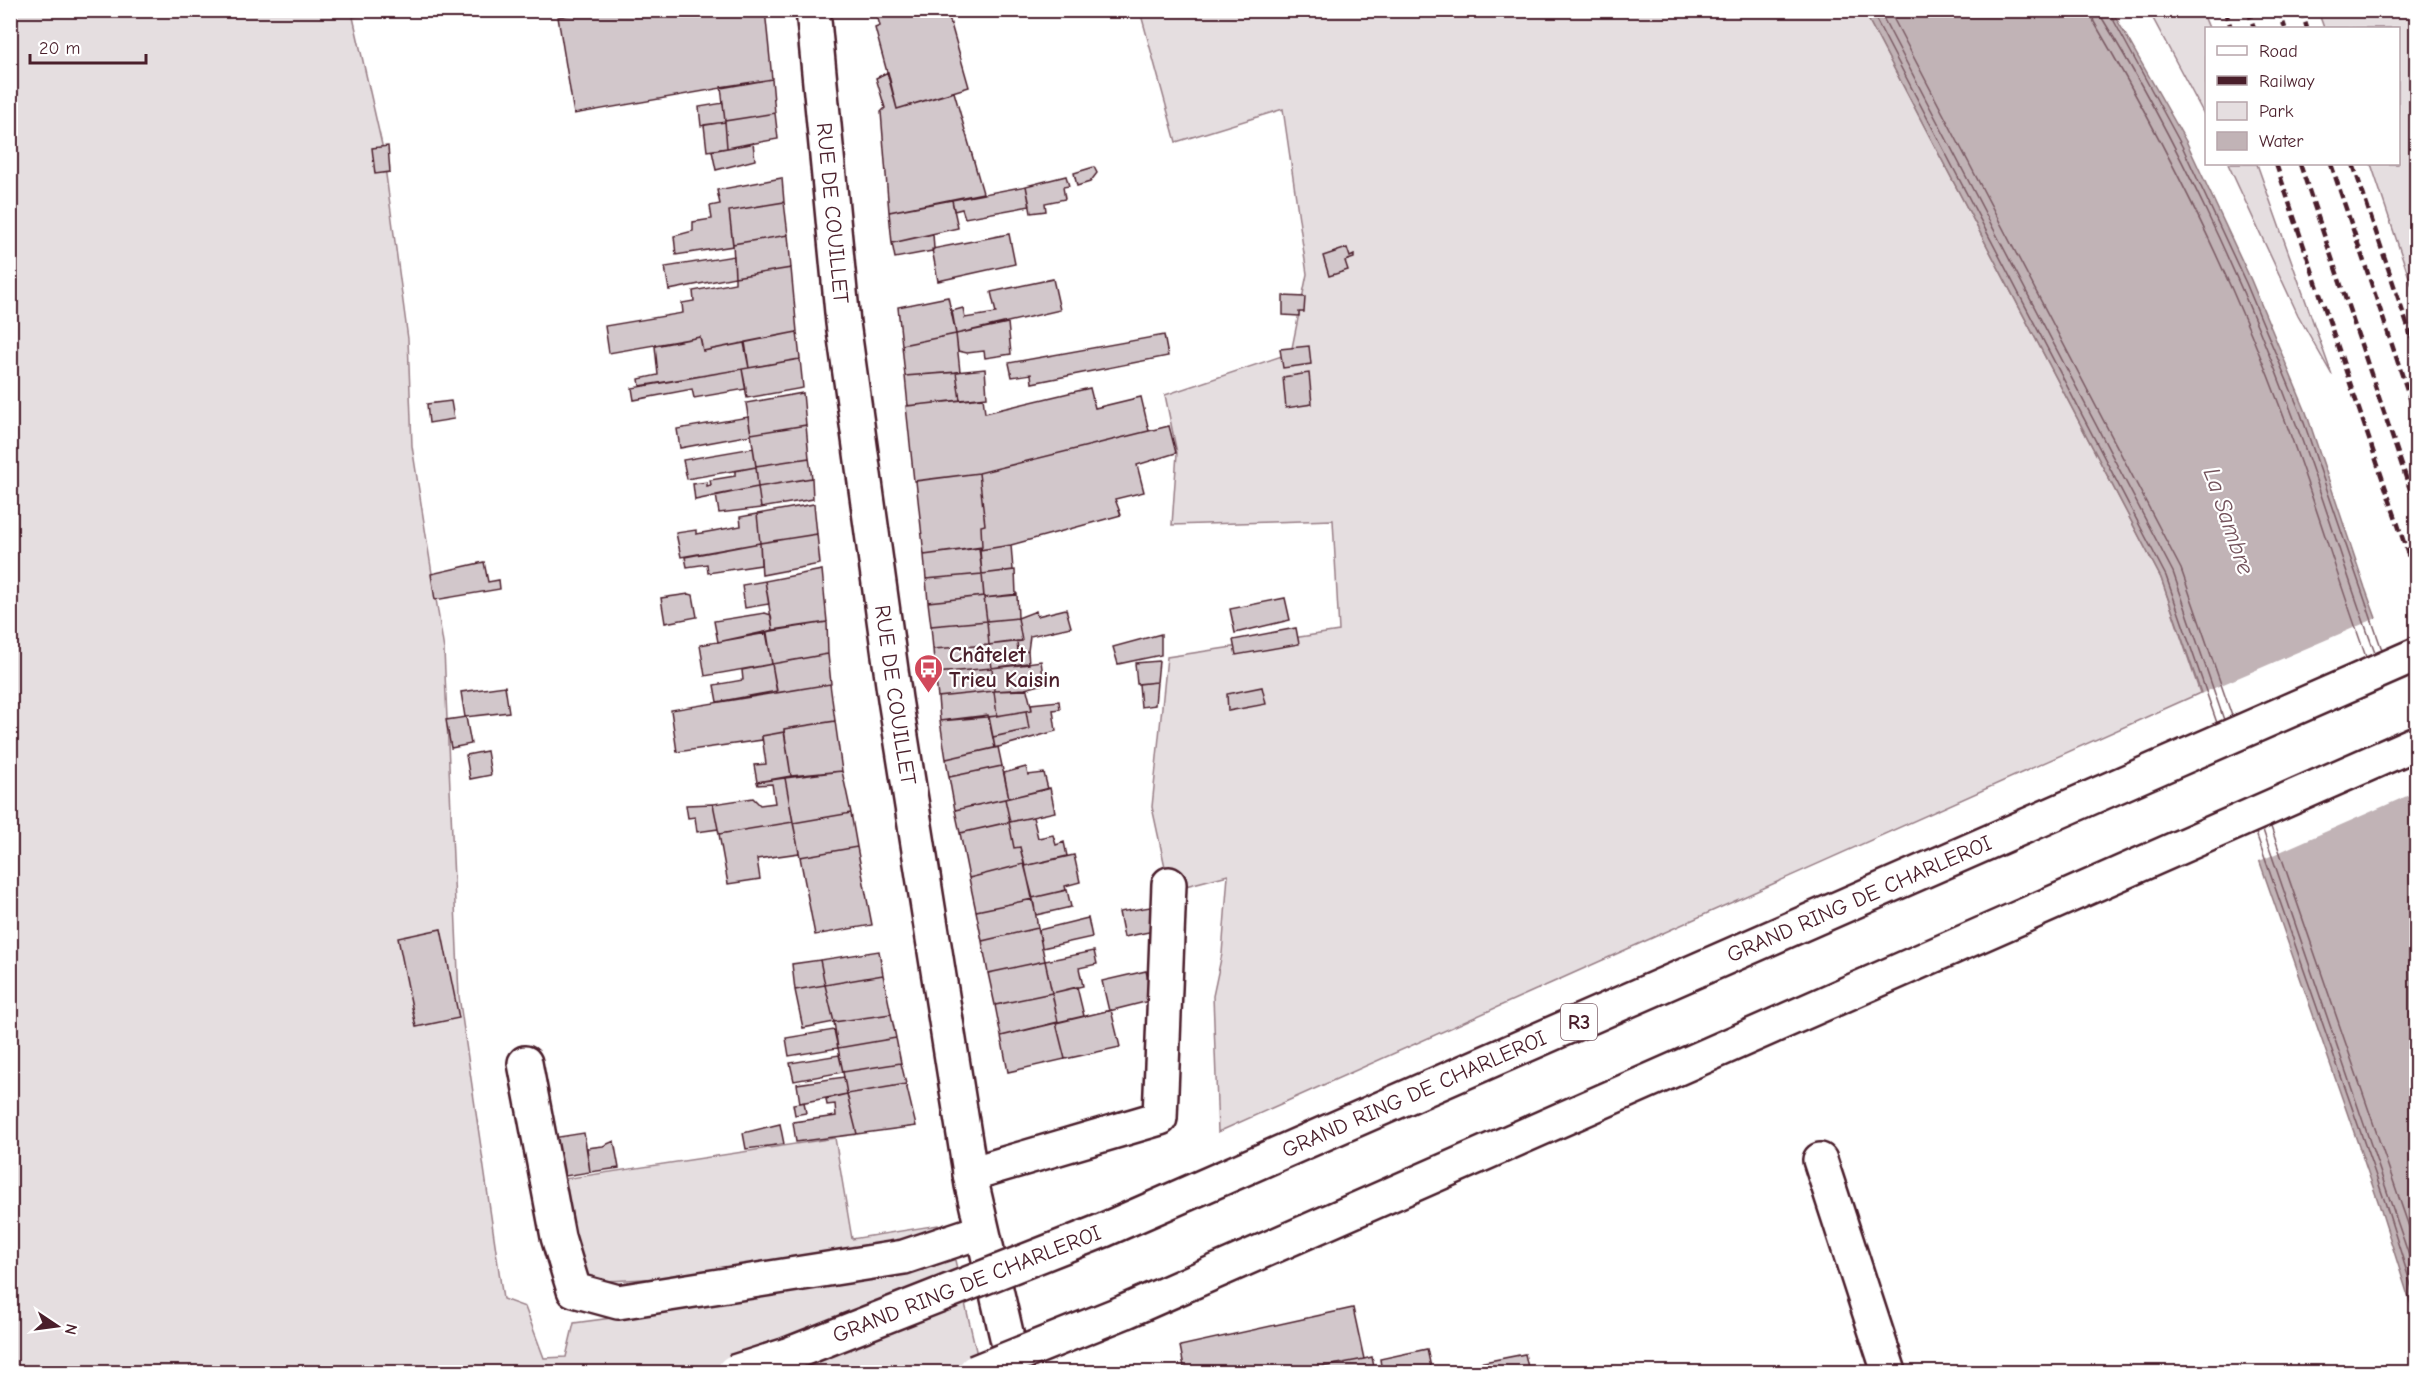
<svg xmlns="http://www.w3.org/2000/svg" width="2427" height="1383" viewBox="0 0 2427 1383" font-family="'Comic Neue',sans-serif">
  <rect width="100%" height="100%" fill="#fff"/>
  <filter id="ink" filterUnits="userSpaceOnUse"><feTurbulence type="fractalNoise" baseFrequency=".0167" numOctaves="2"/><feDisplacementMap in="SourceGraphic" scale="12" xChannelSelector="R" yChannelSelector="G"/><feConvolveMatrix kernelMatrix="1 2 1 2 8 2 1 2 1" color-interpolation-filters="sRGB"/></filter>
  <g filter="url(#ink)">
    <path fill="#e5dee0" stroke="#987e86" stroke-width="1.5" d="M10,11H391L353,17L382,145L408,339L412,446L444,650L459,996L503,1299L525,1307L544,1358L566,1357L574,1323L619,1317L951,1243L981,1372H11Z
      M1140,11H1864L2161,578L2200,693L1218,1132L1213,996L1222,954L1228,875L1170,890L1152,807L1167,657L1339,631L1333,520L1172,525L1177,453L1165,395L1291,353L1307,274L1283,109L1176,142Z
      M2149,11H2202L2209,28H2206V118Z
      M2318,11H2416V298L2371,164H2398V28H2324Z
      M2228,164H2257L2332,375L2298,315Z
      M835,1138L852,1239L938,1225L941,1236C823,1256 703,1281 582,1281L557,1180Z"/>
    <path fill="#c1b3b6" stroke="#91787e" stroke-width="1.5" d="M1864,11H2112L2187,143L2251,280L2306,412L2365,588L2416,728V1321L2379,1204L2161,578Z"/>
    <path fill="#fff" d="M2379,617L2416,720V792L2257,862L2198,695Z"/>
    <g fill="none" stroke-linecap="round" stroke-linejoin="round">
      <path stroke="#7a5a63" stroke-width="1.5" d="M1871,10L2166,576L2217,723
        M1879,10L2173,572L2224,720
        M1889,10L2181,569L2232,716
        M2091,10L2094,22C2168,148 2234,282 2285,420C2314,498 2338,579 2366,657
        M2100,10L2102,18C2177,140 2243,282 2293,416C2323,494 2346,575 2375,653
        M2108,10L2182,146L2246,283L2301,414L2382,650
        M2271,827L2416,1247
        M2263,830L2416,1276
        M2256,833L2385,1202L2416,1301"/>
    </g>
    <path fill="#d2c7cb" stroke="#4a1f2b" stroke-width="1.5" d="M594,10H680L681,17L719,10H765L772,79L574,114L558,17Z
      M947,10L969,87L897,109L875,28L880,26L876,11Z
      M888,72L897,109L954,92L983,193L889,212L881,112L885,108L876,78Z
      M772,79L775,113L725,121L721,87Z
      M723,103L725,122L701,126L699,107Z
      M775,113L778,139L727,148L725,121Z
      M725,122L727,148L707,151L704,125Z
      M753,143L755,160L716,170L712,151Z
      M388,146L390,172L375,174L372,148Z
      M1094,167L1097,173L1090,182L1077,186L1074,173Z
      M1066,176L1069,186L1063,187L1065,199L1045,203L1046,211L1031,213L1026,186Z
      M782,178L784,202L729,211L733,246L676,255L674,236L693,231V222L712,219L710,206L720,204L717,190Z
      M1026,186L1030,206L965,218L962,209L954,211L952,200Z
      M952,200L958,228L892,243L889,212Z
      M784,202L788,235L733,244L729,211Z
      M933,234L934,249L932,251L895,258L892,243Z
      M1009,234L1015,264L938,281L932,249Z
      M788,235L791,268L735,277L733,244Z
      M1347,248L1350,257L1354,255V258L1345,261L1348,270L1329,276L1323,256Z
      M734,256L735,277L669,290L665,267Z
      M791,268L797,332L703,351L700,337L609,353L605,326L683,313L682,303L694,301L693,291L735,283V277Z
      M1053,279L1060,310L956,334L952,311L963,308L965,318L996,313L991,292Z
      M1283,296L1305,297L1304,312H1299V316L1283,315Z
      M948,297L956,334L902,345L898,307Z
      M1008,323L1011,354L985,358L984,351L967,353L958,351L956,334Z
      M797,332L800,359L749,368L745,342Z
      M956,334L960,372L905,376L902,345Z
      M1164,335L1168,356L1032,383L1031,374L1012,377L1009,363Z
      M700,337L703,351L744,343L749,368L640,386L639,379L658,375L655,346Z
      M1309,346L1311,364L1283,368L1280,349Z
      M800,359L803,388L747,398L742,369Z
      M742,369L746,389L694,398L692,389L634,400L632,388Z
      M985,369L987,397L960,400L956,372Z
      M956,372L960,400L908,406L905,376Z
      M1309,373L1312,404L1286,408L1283,377Z
      M1090,388L1095,408L1141,397L1149,431L979,473L914,481L906,406L983,398L985,413Z
      M803,393L806,425L751,434L746,403Z
      M451,401L454,419L429,423L427,404Z
      M748,417L751,435L680,448L677,429Z
      M806,425L809,458L756,466L751,434Z
      M1169,426L1176,453L1137,465L1144,492L1115,499L1121,515L1011,545L980,550L982,547L981,526L985,525L979,473Z
      M753,448L756,467L687,479L683,460Z
      M809,458L812,478L758,487L756,466Z
      M756,467L758,487L695,500L693,484L707,482V486L711,485L710,480L735,476V471Z
      M979,473L985,525L981,526L982,547L924,555L916,481Z
      M812,478L813,499L761,508L758,487Z
      M758,487L761,508L719,513L716,495Z
      M814,504L817,534L760,543L757,514Z
      M757,514L760,543L681,557L676,533L696,530V534L741,526L740,517Z
      M817,534L820,564L762,575L760,543Z
      M760,543L761,565L708,573L707,564L687,567L685,557Z
      M1011,545L1013,570L982,574L980,550Z
      M979,548L982,574L926,579L924,555Z
      M484,562L488,582L499,580L500,589L435,600L431,574Z
      M822,570L827,622L773,630L765,581Z
      M1015,570L1016,595L984,598L982,574Z
      M982,574L984,596L928,602L926,579Z
      M765,581L769,604L745,608L742,585Z
      M689,594L693,595L697,617L665,623L661,598Z
      M1017,594L1018,618L987,621L984,598Z
      M984,596L987,621L931,626L928,602Z
      M1285,598L1290,620L1235,633L1230,609Z
      M1066,609L1071,627L1030,636L1028,651L1018,652L1017,641H1022L1018,618L1036,611L1037,616Z
      M765,613L771,615L773,630L718,642L714,621Z
      M1018,618L1022,641L989,645L987,621Z
      M987,621L989,645L933,649L931,626Z
      M827,622L828,654L772,664L766,632Z
      M1296,628L1299,644L1236,655L1233,640Z
      M767,633L772,664L705,676L700,645Z
      M1161,634V655L1118,664L1113,647Z
      M1017,641L1018,652L1028,651L1029,664L992,668L989,645Z
      M989,645L992,668L935,673L933,649Z
      M828,654L831,684L777,693L772,664Z
      M1041,661L1044,684L1025,689L994,691L992,668Z
      M1159,661L1157,682L1137,684L1135,663Z
      M772,664L777,691L717,702L714,685L743,680L742,670Z
      M992,668L994,691L938,697L935,673Z
      M1157,682L1155,705L1141,707L1139,684Z
      M830,684L835,721L784,729V732L762,736V740L677,752L671,710Z
      M505,686L509,712L465,717L461,692Z
      M1262,687L1266,704L1228,711L1227,694Z
      M1027,690L1032,710L997,716L994,691Z
      M994,691L997,716L940,721L938,697Z
      M1059,701L1060,709L1053,710L1056,731L995,748L993,737L1029,729L1026,711L1032,710L1031,704Z
      M1026,711L1029,729L993,737L989,717Z
      M988,715L995,748L946,759L940,721Z
      M466,717L471,744L451,748L446,720Z
      M835,721L842,771L791,776L784,729Z
      M784,732L791,776L757,782L754,765L766,764L762,736Z
      M998,747L1002,766L949,777L946,759Z
      M487,751L491,775L470,779L466,755Z
      M1002,766L1009,798L955,810L949,777Z
      M1026,767L1028,775L1044,773L1048,789L1009,798L1004,773Z
      M842,771L851,813L793,823L785,778Z
      M785,778L793,822L719,834L713,804L753,798L760,805L775,803L772,784L758,785L757,782Z
      M1050,788L1055,812L1010,822L1005,799Z
      M1005,799L1010,822L960,833L955,810Z
      M713,804L718,829L697,832L695,817L688,818L686,805Z
      M851,813L857,847L800,857L793,823Z
      M1033,817L1038,838L1053,835L1056,845L1064,842L1067,856L1025,866L1020,847L1014,848L1009,822Z
      M793,822L799,853L757,859L760,879L728,884L719,834Z
      M1009,822L1014,848L1020,847L1024,864L969,878L960,833Z
      M857,847L872,925L815,935L800,857Z
      M1074,855L1080,882L1065,886L1066,890L1032,898L1025,866Z
      M1024,864L1033,899L976,911L969,878Z
      M1067,890L1071,907L1036,915L1032,898Z
      M1033,899L1038,928L982,941L976,911Z
      M1150,907L1154,931L1124,937L1119,912Z
      M1088,918L1092,937L1042,948L1039,930Z
      M1038,928L1045,961L988,973L982,941Z
      M441,929L459,1018L416,1027L398,938Z
      M879,951L883,975L825,985L820,960Z
      M1094,951L1097,964L1079,968L1083,986L1052,993L1045,961Z
      M820,960L825,985L795,990L792,964Z
      M1045,961L1052,993L995,1005L988,973Z
      M1146,971L1153,1000L1109,1011L1102,981Z
      M883,975L891,1014L834,1022L825,985Z
      M825,985L834,1022L803,1028L795,990Z
      M1077,987L1084,1016L1058,1022L1052,993Z
      M1052,993L1058,1022L1001,1036L995,1005Z
      M1111,1010L1120,1047L1065,1059L1056,1023Z
      M891,1014L896,1038L838,1048L834,1022Z
      M1056,1023L1065,1059L1008,1072L1001,1036Z
      M834,1030L838,1048L789,1056L786,1038Z
      M896,1038L901,1063L843,1072L838,1048Z
      M839,1055L843,1072L794,1081L790,1063Z
      M901,1063L906,1084L847,1094L843,1072Z
      M844,1077L847,1094L800,1103L797,1084Z
      M906,1084L916,1126L857,1134L847,1094Z
      M847,1094L857,1134L796,1142L793,1122L836,1116L835,1104L827,1105L826,1099Z
      M804,1102L806,1113L795,1115L793,1104Z
      M780,1124L784,1144L746,1149L743,1133Z
      M584,1133L590,1172L559,1177L552,1138Z
      M614,1141L619,1168L590,1172L587,1148L603,1146Z
      M1353,1308L1364,1359L1295,1372H1185L1180,1346Z
      M1427,1349L1432,1372H1382L1380,1359Z
      M1525,1354L1529,1372H1433Z
      M1372,1357L1375,1372H1295L1364,1359Z"/>
    <g fill="none" stroke-linecap="round" stroke-linejoin="round">
      <defs>
        <path id="minor" d="M525,1063L558,1237L574,1290L618,1302L904,1257L982,1231
          M1820,1160L1889,1372
          M970,1174L1160,1118L1169,884"/>
        <g id="major">
          <path id="s1" d="M813,10L843,323L895,699L972,1185L1015,1372"/>
        </g>
      </defs>
      <use href="#minor" stroke="#4a1f2b" stroke-width="38"/>
      <use href="#major" stroke="#4a1f2b" stroke-width="38"/>
      <use href="#minor" stroke="#fff" stroke-width="33"/>
      <use href="#major" stroke="#fff" stroke-width="33"/>
      <path stroke="#4a1f2b" stroke-width="4.5" stroke-dasharray="9 4.5" stroke-linecap="butt" d="M2225,10L2231,28
        M2248,10L2254,28
        M2279,10L2285,28
        M2301,10L2307,28
        M2276,164L2416,578
        M2300,164L2416,507
        M2331,164L2416,416
        M2353,164L2416,351"/>
      <defs>
        <g id="highway-bridge">
          <path id="s2" d="M734,1372L787,1355L1104,1230L2416,655"/>
          <path d="M975,1372L1124,1312L2416,743"/>
        </g>
      </defs>
      <use href="#highway-bridge" stroke="#4a1f2b" stroke-width="38" stroke-linecap="butt"/>
      <use href="#highway-bridge" stroke="#fff" stroke-width="33"/>
    </g>
  </g>
  <defs>
    <symbol id="bus-pin" viewBox="-11 -11 22 30"><path d="M0 17L-7.5 6A9.5 9.5 0 1 1 7.5 6Z" fill="#d1495b" stroke="#fff"/><path d="M-5-6H5V4H4V6H2V4H-2V6H-4V4H-5ZM-3.5-4V0h7V-4ZM-3.5 1.2v1.5H-2V1.2ZM2 1.2v1.5H3.5V1.2Z" fill="#fff"/></symbol>
  </defs>
  <g fill-rule="evenodd">
    <use href="#bus-pin" x="912" y="652" width="33" height="45"/>
  </g>
  <g text-anchor="middle" dominant-baseline="central" stroke-width="4.5" stroke-linejoin="round" paint-order="stroke">
    <rect fill="#fff" stroke="#80626b" stroke-width="1.5" x="1561" y="1004" width="36" height="36" rx="4.5"/>
    <g font-size="21" font-weight="bold" fill="#4a1f2b">
      <text x="1579" y="1022">R3</text>
    </g>
    <g font-size="22" fill="#4a1f2b" stroke="#fff">
      <text stroke="none"><textPath href="#s1" startOffset="204">RUE DE COUILLET</textPath></text>
      <text stroke="none"><textPath href="#s1" startOffset="690">RUE DE COUILLET</textPath></text>
      <text stroke="none"><textPath href="#s2" startOffset="1221">GRAND RING DE CHARLEROI</textPath></text>
      <text stroke="none"><textPath href="#s2" startOffset="735">GRAND RING DE CHARLEROI</textPath></text>
      <text stroke="none"><textPath href="#s2" startOffset="249">GRAND RING DE CHARLEROI</textPath></text>
    </g>
    <g font-size="22" font-weight="bold" fill="#4a1f2b" stroke="#fff" text-anchor="start">
      <text x="949" y="655">Châtelet<tspan x="949" dy="25">Trieu Kaisin</tspan></text>
    </g>
    <g font-size="24" font-style="italic" fill="#74535c" stroke="#fff">
      <text transform="translate(2229 521) rotate(71)">La Sambre</text>
    </g>
  </g>
  <rect width="2427" height="1383" fill="none" stroke="#fff" stroke-width="36"/>
  <rect x="18" y="18" width="2391" height="1347" fill="none" stroke="#4a1f2b" stroke-width="2" filter="url(#ink)"/>
  <rect x="2205" y="27" width="195" height="138" fill="#ffffff" stroke="#b7a5aa" stroke-width="1.5"/>
  <rect x="2217" y="46" width="30" height="9" fill="#ffffff" stroke="#b7a5aa" stroke-width="1.5"/>
  <text x="2259" y="57" font-size="18" fill="#4a1f2b">Road</text>
  <rect x="2217" y="76" width="30" height="9" fill="#4a1f2b" stroke="#b7a5aa" stroke-width="1.5"/>
  <text x="2259" y="87" font-size="18" fill="#4a1f2b">Railway</text>
  <rect x="2217" y="102" width="30" height="18" fill="#e5dee0" stroke="#b7a5aa" stroke-width="1.5"/>
  <text x="2259" y="117" font-size="18" fill="#4a1f2b">Park</text>
  <rect x="2217" y="132" width="30" height="18" fill="#c1b3b6" stroke="#b7a5aa" stroke-width="1.5"/>
  <text x="2259" y="147" font-size="18" fill="#4a1f2b">Water</text>
  <g transform="translate(57 1326) rotate(103)" stroke="#ffffff" stroke-width="4.5" paint-order="stroke">
  <path d="M0-4.5L10 22L0 15L-10 22Z" fill="#4a1f2b"/>
  <text y="-9" font-size="16" font-weight="bold" text-anchor="middle" fill="#4a1f2b">N</text>
  </g>
  <path d="M30 54v9h116v-9" fill="none" stroke="#4a1f2b" stroke-width="3"/>
  <text x="39" y="54" font-size="18" fill="#4a1f2b" stroke="#ffffff" stroke-width="4.5" paint-order="stroke">20 m</text>
</svg>
